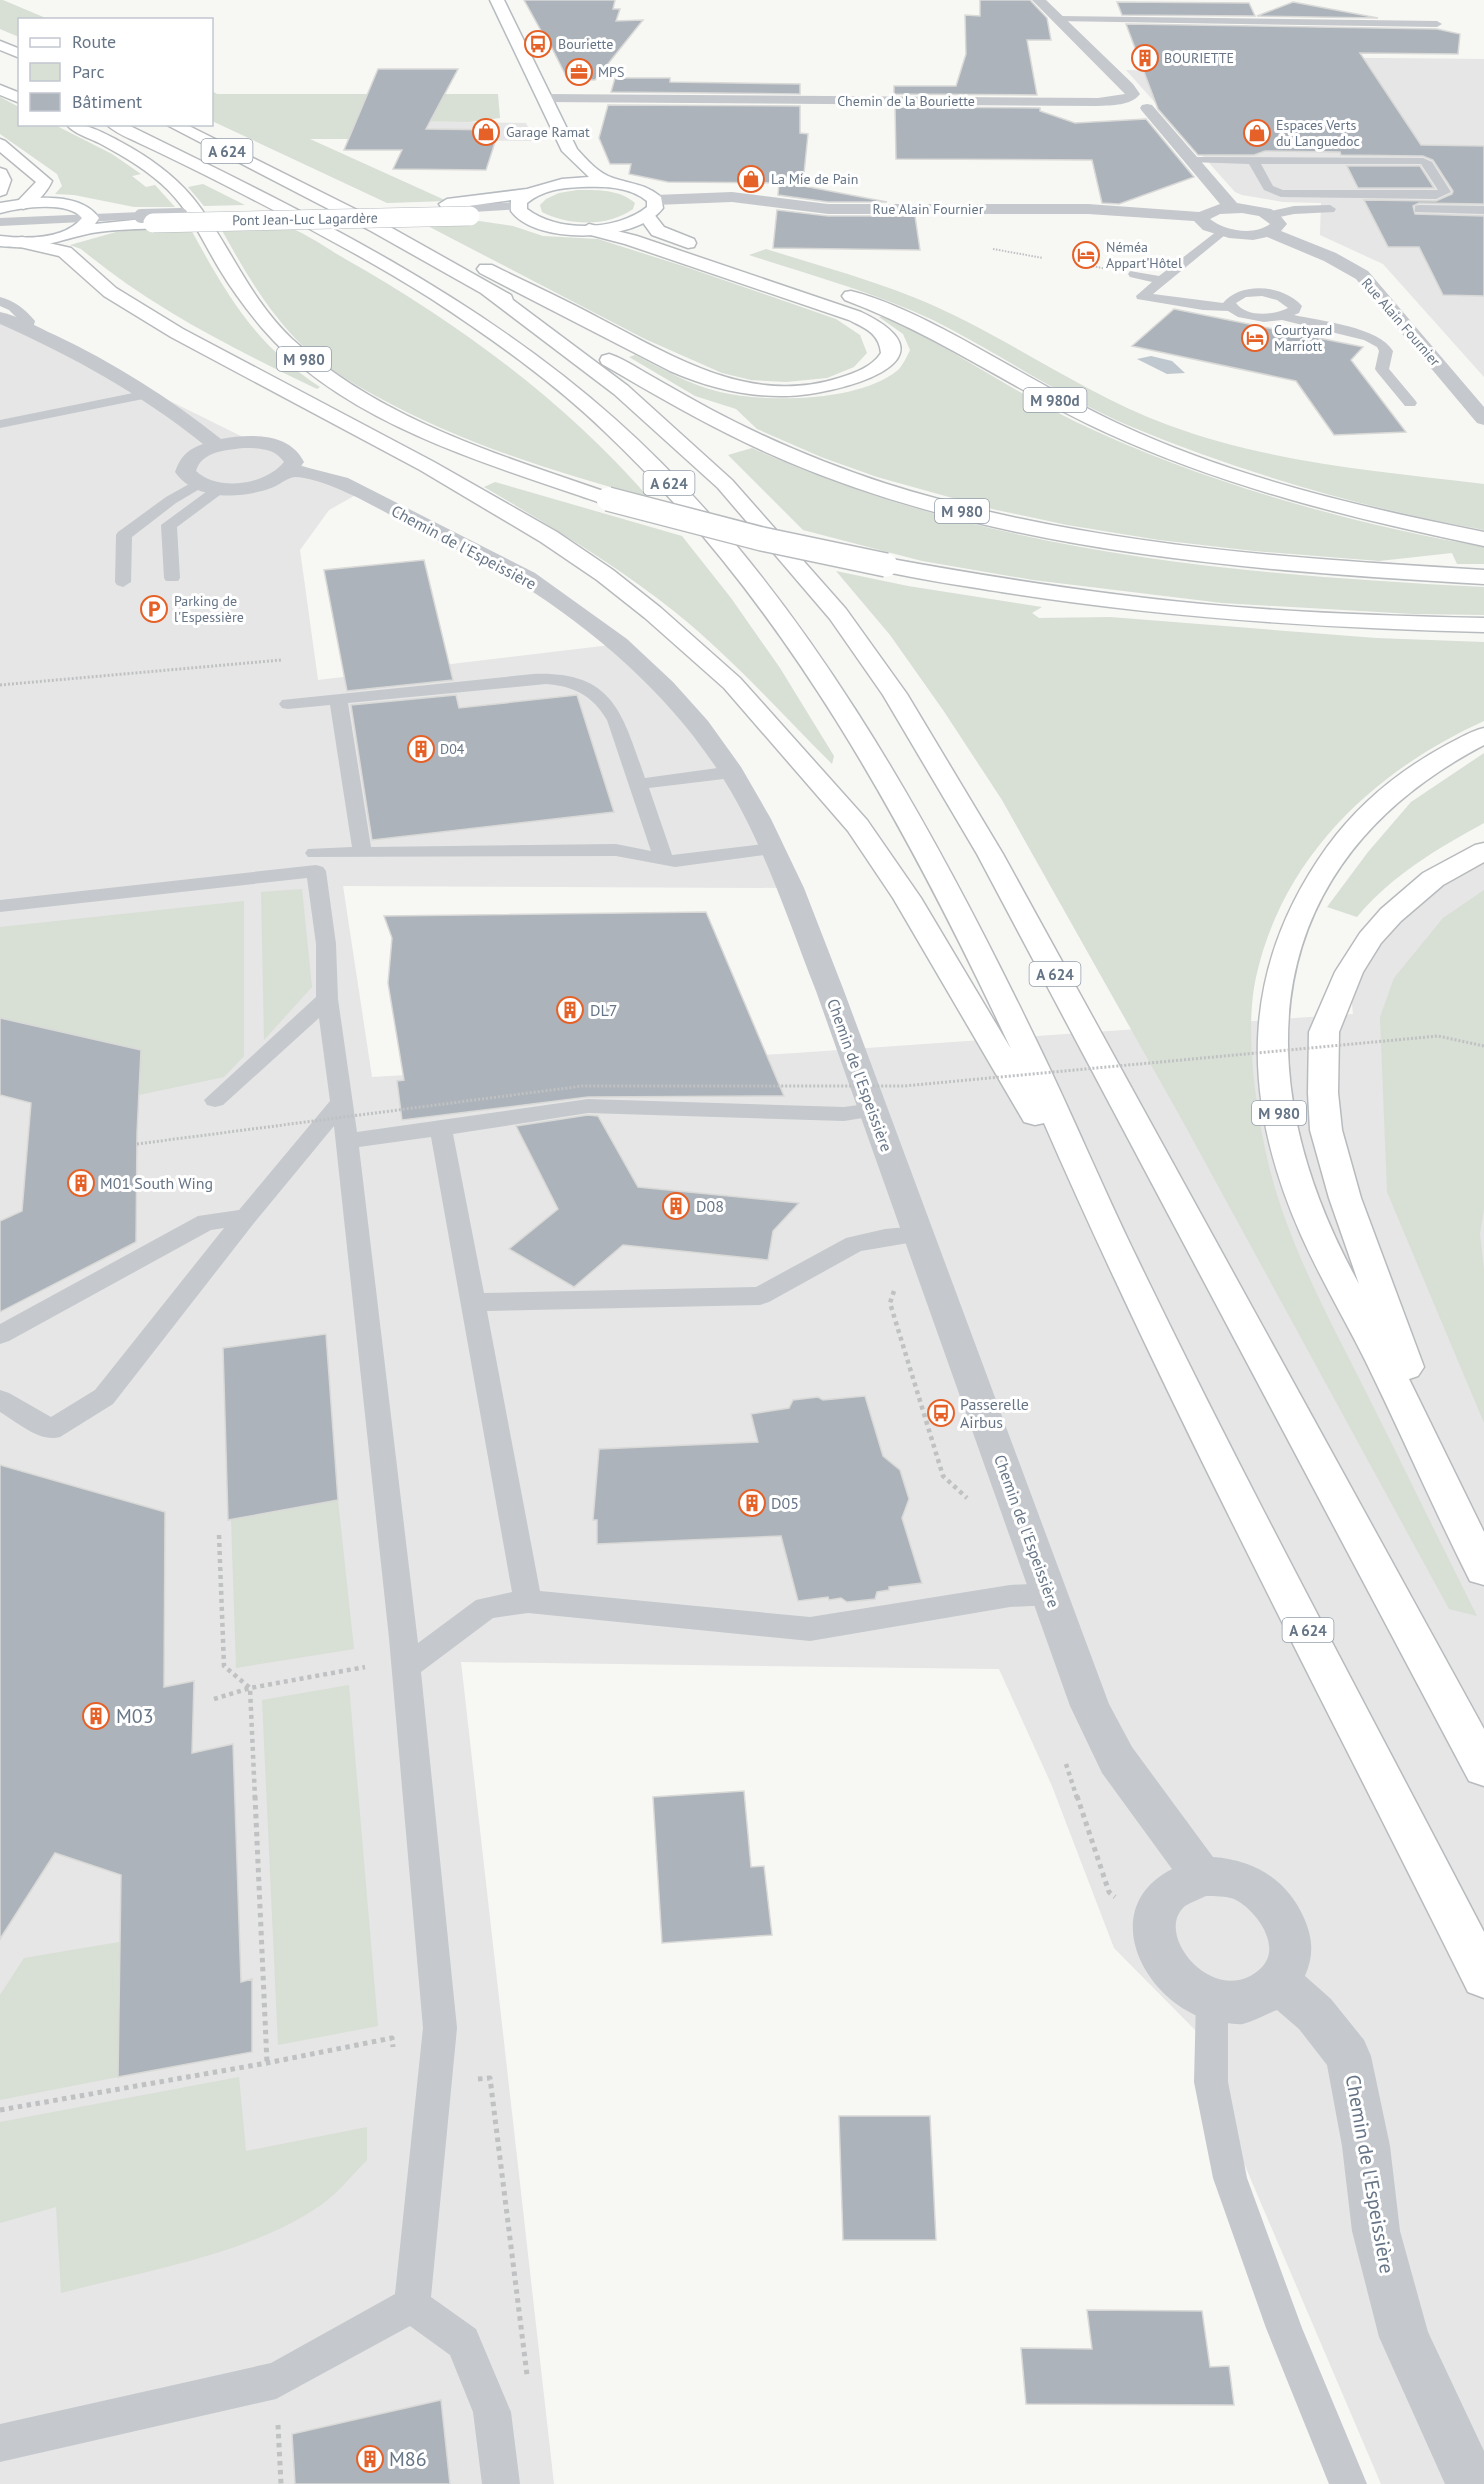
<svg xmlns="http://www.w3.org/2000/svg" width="1484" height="2484" viewBox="0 0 1484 2484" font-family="'PT Sans',sans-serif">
  <rect width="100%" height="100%" fill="#f7f7f4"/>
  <path fill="#e5e6e5" d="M1153,56L1484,59V157H1455L1484,205V377L1383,264L1320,235L1321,203L1283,202L1242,195L1235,192L1126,70L1158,71Z
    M381,121L526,123L535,141L376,139Z
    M0,317L273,452L361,492L329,510L300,550L318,680L619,644L699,726L790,888L343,886L372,1077L796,1053L1353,1014L1349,972L1370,939L1484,851V2484H1381L1243,2161L1201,2036L1114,1948L1052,1786L999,1669L461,1662L554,2484H0Z"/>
  <path fill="#d8dfd5" d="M0,0H3L48,19L20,20L19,37L0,29Z
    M212,91L217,94H498L500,118L470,122L381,121L376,139H310L447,201L387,203L212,121Z
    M0,97L19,107L20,124L55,125L112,154L141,174L132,176L146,187L155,185L175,207H134L74,195L55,194L62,186L57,174L0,134Z
    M203,184L245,205L204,206L188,187Z
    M577,190C597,190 619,189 635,203L633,209C608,227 569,226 542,212L540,205L546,199L559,193Z
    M479,221L513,226L543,236L598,239L683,266L836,319L860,335L867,353L854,367L827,378L786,382L751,380L722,373L645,339L422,223Z
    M220,227C234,227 276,223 288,227C302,231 333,252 347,260C458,323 566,402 649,498C555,472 460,443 374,395C349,381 323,366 303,346C267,311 244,270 220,227Z
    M147,228H190C227,295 254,344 320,387L317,389C234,349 152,308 81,249L70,245L116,232Z
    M766,249C814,264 865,278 913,297C1001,332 1079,392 1168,425C1271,463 1376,471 1484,484V530C1364,508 1245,474 1132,427C1062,397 1000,354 933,320C874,292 810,275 749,255Z
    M884,316C950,347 1010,390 1076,422C1202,482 1347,523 1484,547V564H1457L1452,553L1379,561L1254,551L1159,540L1067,525L992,509L877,477L821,457L757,429L736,409L695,396L629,357L635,355C663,369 690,385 720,392C766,403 860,402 898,370C903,365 907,356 910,350L903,334L879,317Z
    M752,448C981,552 1236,575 1484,587V615L1413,614L1222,603L1033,580L922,561L803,530L728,455Z
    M495,482L682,536L731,598L780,668L834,756L832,764C781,713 731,657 675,612C616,565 549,525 484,487Z
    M836,571L908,586L1042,607L1032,613L1039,618L1110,617L1376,638L1484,642V721C1374,771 1283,856 1256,977C1243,1035 1258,1128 1274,1185C1296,1260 1335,1330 1370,1400C1406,1472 1441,1544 1477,1616L1449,1609L1182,1120L1002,800L943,710L890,635Z
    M1484,753V823C1437,849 1392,875 1357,917L1327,907L1368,852L1411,802Z
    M302,889L312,987L264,1040L261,892Z
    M1484,890V1208L1480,1234L1484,1270V1423L1387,1192L1380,1017L1394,978L1443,918Z
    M244,901V1056L224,1077L139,1095L0,1018V927Z
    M338,1500L354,1649L236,1668L231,1520Z
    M349,1685L378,2026L278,2045L262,1700Z
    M119,1942L118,2077L0,2100V1995L24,1958Z
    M239,2077L246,2151L367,2127V2160C352,2175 338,2193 321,2205C251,2254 144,2271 61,2293L56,2207L0,2223V2122Z"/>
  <path fill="#bfc8ce" d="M1151,356L1172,361L1185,373L1167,374L1137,359Z"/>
  <path fill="#acb3ba" stroke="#d9d9d7" stroke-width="1.5" d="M524,0H615L613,9H620L616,21L643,20L595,80H568L546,36H544Z
    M980,0H1030L1047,18L1051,40H1027L1037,95L894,94V86H956L966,54L965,15L980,16Z
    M1117,2L1249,3L1255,16L1122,15Z
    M1293,2L1378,18L1257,16Z
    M1126,24L1437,29L1460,34L1458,54L1360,53L1421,145L1484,146V204L1419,203L1413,206L1415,214L1484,216V296L1443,295L1419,247H1388L1364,200L1436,201L1452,194L1453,191L1433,160L1423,156L1341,155L1340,152L1265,151L1254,155H1198L1158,109Z
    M378,69H458L426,129L499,130L486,170L393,169L402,150H344Z
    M615,78H670V82L800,84V94L611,92Z
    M608,105L800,106V133L808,134L803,183H788L887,202H828L778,195L779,183L668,182L629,174L631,164H610L599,138Z
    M895,107L1040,108V111L1075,123L1146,119L1194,177L1119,204L1102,203L1092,160L896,159Z
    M1347,166H1420L1434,188H1358Z
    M777,210L828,216H915L920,250L773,248Z
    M1174,309L1363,347L1351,360L1406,432L1334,435L1296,381L1132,346Z
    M424,560L453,680L347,691L324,570Z
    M456,695L459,708L577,695L614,812L372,840L351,705Z
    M706,912L784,1096L588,1097L402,1120L397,1081L404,1080L388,983L392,938L384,916Z
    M0,1018L141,1050L137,1133L136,1242L0,1312V1221L22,1211L31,1103L0,1095Z
    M588,1115L598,1116L638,1187L799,1203L773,1231L768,1260L623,1245L574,1287L509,1249L558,1209L516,1126Z
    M326,1334L338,1500L228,1520L223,1348Z
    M865,1396L883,1456L900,1470L909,1499L902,1518L922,1583L889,1587V1590L877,1592L875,1599L847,1602L841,1598L829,1600L828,1597L798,1601L781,1536L597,1544V1520H593L599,1449L758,1442L751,1414L789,1408L793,1400L818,1397L823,1400Z
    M0,1465L165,1512L164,1687L194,1681L192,1753L233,1744L241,1982L252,1979V2052L118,2077L121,1875L55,1853L0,1939Z
    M744,1791L751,1867L764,1866L772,1935L662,1943L653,1797Z
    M839,2116H930L936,2240H843Z
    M1087,2310L1202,2311L1210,2367L1229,2366L1234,2405L1026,2404L1021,2348L1092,2349Z
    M441,2400L450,2484H295L292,2434Z"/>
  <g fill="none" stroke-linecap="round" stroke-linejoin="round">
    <defs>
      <path id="secondary" d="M490,0H504L577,149C587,160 598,173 613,178C631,184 646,184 661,197L663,208C638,242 536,246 511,211V200L447,209L441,207L439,204L447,199L527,189L562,179L589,177L562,151ZM581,187C603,186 629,186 647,201V207C617,231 558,233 527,209V203C543,190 561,188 581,187Z
        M32,198C56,197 85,198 99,218L95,224L153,218L161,223L153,228C131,230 105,229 83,235C51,243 34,250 0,246V236C26,239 64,240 82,218C67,200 20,208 0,213V203Z"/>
      <path id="highway" d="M0,41L20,49V58L0,50Z
        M0,85L20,93V103L0,95Z
        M66,124C89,124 100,131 121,142C147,156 173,174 192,197C229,242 247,296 291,338C381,421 503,456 615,495L619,499L615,503L608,505L601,503C486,463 344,424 262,328C247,310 232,290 220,270C203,242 191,213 168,190C149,171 125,157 101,144C90,138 74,134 66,124Z
        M106,124H126C297,208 471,291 615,419C799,582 932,824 1038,1044C1072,1114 1102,1186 1136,1256C1246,1484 1367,1707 1484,1932V1998L1468,1992C1325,1703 1173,1418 1044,1123L1035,1125L1024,1122L893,898L848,831L724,688L645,618L597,580L541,542L420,470L171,337L104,296L59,256L16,246L14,242L16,238L22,237L71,248L116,288L183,329L434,462L557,532L613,570L661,608L740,678L867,820L921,898L1011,1049C906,826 786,603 605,432C552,381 491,338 430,298C360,254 286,216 213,179C189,167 165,155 141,144C129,138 115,133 106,124Z
        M165,124H185L383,223L511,295L513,300L628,386L732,480L846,609L907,694L1003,854L1484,1729V1786L1469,1781L977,854L883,695L830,619L718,488L614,394L481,293L371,231Z
        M0,139L5,141L52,181C47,192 35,206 23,209L15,204L36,182L0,152Z
        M0,168L6,170L11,180L6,194L0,196Z
        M647,212L653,213L664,227L694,239L696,243L694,247L688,248L652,235L639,217Z
        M589,224L637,236L861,312C966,362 834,395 786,396C745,397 707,387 670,371L480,273L477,269L480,265H492C528,283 564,299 599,318C674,357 750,406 839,378C855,373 872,367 881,353C879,333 865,328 849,320L625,244L583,233L581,229Z
        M851,291C883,299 914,314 943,329C1002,360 1059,396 1119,424C1235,478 1359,507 1484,532V546C1355,519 1227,488 1107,433C1017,392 937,334 845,300L842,296L845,292Z
        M609,354C622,358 634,366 646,373C667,385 688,397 710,409C766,439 825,464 887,484C1080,545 1283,558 1484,570V584C1249,570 1006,554 786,461C722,434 662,399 602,364L600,360L602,356Z
        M886,558C991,577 1096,594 1202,604C1296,613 1390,616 1484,618V632C1324,628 1166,618 1008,593C965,586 921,580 878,570L875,565L878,560Z
        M1484,728V745C1257,864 1244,1077 1359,1284L1329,1198L1310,1130L1308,1093L1309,1032L1335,972L1360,933L1381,909L1423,873L1475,845L1484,843V862L1443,885L1401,921L1381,943L1363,972L1339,1032L1338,1093L1342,1130L1361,1198L1424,1367L1418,1376L1409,1379L1484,1532V1585L1470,1581C1433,1508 1401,1433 1365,1360C1344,1318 1320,1278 1301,1235C1241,1099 1238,971 1327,847C1359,803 1400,770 1448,744C1460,738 1471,731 1484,728Z"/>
    </defs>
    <use href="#secondary" stroke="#b7bcc1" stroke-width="3"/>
    <use href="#highway" stroke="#b8bbbe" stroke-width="3"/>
    <path stroke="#bfc1c3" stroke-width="2" stroke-dasharray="1.5 1.5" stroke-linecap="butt" d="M993,249L1043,258
      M1087,265L1107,269"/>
    <path stroke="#bfc1c3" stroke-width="3" stroke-dasharray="2 2" stroke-linecap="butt" d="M0,685L281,660"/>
    <path stroke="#bfc1c3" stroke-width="4.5" stroke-dasharray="4 4" stroke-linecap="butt" d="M894,1291L890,1303L943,1476L967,1498
      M219,1535L224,1666L250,1688L255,1798
      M214,1699L250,1688L365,1667
      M1066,1764L1077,1798"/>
    <path stroke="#bfc1c3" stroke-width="5" stroke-dasharray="4.5 4.5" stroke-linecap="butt" d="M255,1796L267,2063
      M1077,1796L1109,1892L1115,1897
      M478,2079L490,2078L527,2375H524
      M0,2110L267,2063L392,2038L393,2047
      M278,2425L281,2484"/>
    <path fill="#c5c8cc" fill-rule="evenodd" d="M1058,16L1437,21L1442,24L1437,27L1055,21V17Z
      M1193,157L1423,158L1432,162L1451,192L1436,199L1281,197L1264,190L1249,164L1189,162V158ZM1261,164H1421L1438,190H1283L1273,186Z
      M518,202L522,203V209L456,213L450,209L456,205Z
      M1330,205L1336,209L1334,212L1294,214L1270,219L1264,215L1266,212L1294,206Z
      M1419,205L1484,206V214L1415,212V206Z
      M141,212L145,213V219L0,226V218Z
      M1221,228L1225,229V235L1153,294L1223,303C1241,281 1284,285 1302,306L1299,313L1294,315C1321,321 1379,327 1393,351L1389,369L1415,400L1417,403L1415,406H1405L1377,372L1375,369L1379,351L1377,347L1364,340L1282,320L1264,322L1238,317L1228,311L1203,310L1137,299L1136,296L1152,282L1130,277L1128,274L1130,271L1159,276ZM1262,296L1277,300L1288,308C1274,315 1247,318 1236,303L1246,297Z
      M0,297C15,301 25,309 35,321L32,332H22L21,322L9,310L0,306Z
      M148,390L155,394L153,397L0,428V420Z
      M198,479L203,481L206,484L203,487L176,503L132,537L131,582L123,587L117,585L115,582L116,535L118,532L166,497Z
      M219,484L227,489L224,492L177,527L180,578L178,581H166L164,578L161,525L214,486Z
      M533,674C614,671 622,713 645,778L732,766L739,768L741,772L739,776L732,778L649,788L672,855L772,843L779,845L782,849L779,853L675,867L616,856L308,857L305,853L308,849L352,847L330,705L288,709L282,708L279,704L282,700ZM546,684C574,686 593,696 607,720L651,851L616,844L371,847L348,703Z
      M316,865L323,867L326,871L336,944L338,999L357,1132L588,1099L844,1107L873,1103L881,1105L884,1110L881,1115L844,1121L588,1113L453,1134L484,1293L756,1287L846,1238L885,1229L918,1226L926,1228L930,1234L926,1240L861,1251L769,1302L760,1305L487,1311L540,1591L810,1617L1010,1585L1051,1583L1061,1586L1065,1594L1061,1602L1051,1605L1010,1607L810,1641L528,1613L493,1618L421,1672L457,2028L431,2297L476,2329L511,2412L520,2484H482L473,2412L450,2355L410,2326L276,2399L0,2462V2424L271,2363L395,2294L423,2028L389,1638L334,1126L254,1223L113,1404L60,1437C40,1443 17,1422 0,1412V1390L9,1393L51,1417L95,1390L224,1228L211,1230L9,1341L0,1344V1324L198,1216L239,1210L330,1101L319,1018L223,1105L215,1107L207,1105L204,1100L316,997V944L307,878L0,912V900ZM431,1137L512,1592L476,1600L418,1643L359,1147Z
      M1212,1984L1224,1989L1228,2000V2082L1247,2178L1302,2328L1367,2484H1329L1266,2328L1213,2178L1194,2082L1196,2000L1200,1989Z"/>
    <path fill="#c5c8cc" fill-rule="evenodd" d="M1032,0H1046L1133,84L1140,94C1131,106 1112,105 1098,106L544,102L537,98L544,94L1098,98L1125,94Z
      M1147,104L1152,105L1237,203L1271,209L1279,214L1287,224L1281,231L1336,253L1368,271L1484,407V425L1477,423L1356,279L1324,261L1267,237L1253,240L1229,238L1203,230L1194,221L1088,214H828L732,202L655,205L647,200L655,195L732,192L828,204H1088L1199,212L1220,204L1142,111L1140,108L1142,105ZM1242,213L1259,216L1270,224C1254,236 1225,231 1210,219L1220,214Z
      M0,312C19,316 37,327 55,335C114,363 170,398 221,439C250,434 289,432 304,462L301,466L348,478L535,573L627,639L673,682L708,721L741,767L771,819L804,888L844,991L1109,1704L1132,1747L1213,1857C1255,1860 1287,1880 1304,1918C1313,1939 1314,1955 1305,1976L1331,1999L1364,2040L1371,2056L1390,2146L1400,2231L1428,2332L1484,2451V2484H1445L1379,2337L1352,2231L1342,2146L1327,2065L1299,2029L1277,2010C1266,2014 1255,2021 1243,2024C1238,2025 1231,2023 1225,2023C1151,2016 1090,1911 1172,1869L1102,1773L1070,1706L816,991C787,917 762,838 719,772C669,695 597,632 519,583C490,565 458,551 427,535C394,518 331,478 295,477C288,477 278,486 271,488C241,499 195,501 175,472C180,457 188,449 203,444C141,394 72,356 0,324ZM244,448C258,448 275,448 284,462C265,485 218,492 196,471C202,451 226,450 244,448ZM1206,1896C1215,1896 1225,1896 1234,1899C1254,1908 1283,1945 1262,1967C1218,2012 1151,1935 1185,1906C1191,1902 1200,1899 1206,1896Z"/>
    <use href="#secondary" fill="#fff" fill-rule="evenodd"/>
    <use href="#highway" fill="#fff" fill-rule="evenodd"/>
    <defs>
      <path id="secondary-bridge" d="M153,223L470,216"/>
      <path id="highway-bridge" d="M608,499L762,539L886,565"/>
    </defs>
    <use href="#secondary-bridge" stroke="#b7bcc1" stroke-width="20" stroke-linecap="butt"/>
    <use href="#highway-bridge" stroke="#b8bbbe" stroke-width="26" stroke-linecap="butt"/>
    <path stroke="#bfc1c3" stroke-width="3" stroke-dasharray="2 2" stroke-linecap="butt" d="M137,1144L582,1086H904L1438,1036L1484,1046"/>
    <path stroke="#c5c8cc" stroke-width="14" d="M141,216L181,215"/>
    <use href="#secondary-bridge" stroke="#fff" stroke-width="19"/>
    <use href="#highway-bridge" stroke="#fff" stroke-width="23"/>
  </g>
  <defs>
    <symbol id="bus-ring" viewBox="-11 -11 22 22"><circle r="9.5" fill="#fff" stroke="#e56127" stroke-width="1.5"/><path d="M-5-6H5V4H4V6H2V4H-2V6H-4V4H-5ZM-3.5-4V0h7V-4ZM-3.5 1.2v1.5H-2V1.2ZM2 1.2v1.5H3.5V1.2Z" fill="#e56127"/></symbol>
    <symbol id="building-ring" viewBox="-11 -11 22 22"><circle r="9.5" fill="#fff" stroke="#e56127" stroke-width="1.5"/><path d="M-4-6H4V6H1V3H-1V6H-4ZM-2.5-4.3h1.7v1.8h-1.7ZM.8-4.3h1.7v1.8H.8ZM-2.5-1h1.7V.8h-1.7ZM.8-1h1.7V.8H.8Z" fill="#e56127"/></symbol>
    <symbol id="office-ring" viewBox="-11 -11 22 22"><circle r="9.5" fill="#fff" stroke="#e56127" stroke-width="1.5"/><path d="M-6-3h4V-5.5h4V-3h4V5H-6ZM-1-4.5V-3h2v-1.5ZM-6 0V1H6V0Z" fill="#e56127"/></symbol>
    <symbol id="shop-ring" viewBox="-11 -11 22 22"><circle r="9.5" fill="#fff" stroke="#e56127" stroke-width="1.5"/><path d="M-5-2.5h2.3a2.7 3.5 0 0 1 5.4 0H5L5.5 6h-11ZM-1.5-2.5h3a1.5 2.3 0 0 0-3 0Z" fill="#e56127"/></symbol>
    <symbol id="hotel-ring" viewBox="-11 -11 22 22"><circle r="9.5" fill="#fff" stroke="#e56127" stroke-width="1.5"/><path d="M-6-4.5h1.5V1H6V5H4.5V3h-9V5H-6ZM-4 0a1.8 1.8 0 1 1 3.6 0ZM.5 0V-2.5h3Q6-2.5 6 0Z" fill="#e56127"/></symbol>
    <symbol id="parking-ring" viewBox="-11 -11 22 22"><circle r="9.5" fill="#fff" stroke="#e56127" stroke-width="1.5"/><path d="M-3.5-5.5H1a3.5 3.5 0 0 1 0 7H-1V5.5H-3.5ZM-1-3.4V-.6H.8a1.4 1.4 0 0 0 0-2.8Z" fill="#e56127"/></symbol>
  </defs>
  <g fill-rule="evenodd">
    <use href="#bus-ring" x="523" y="29" width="30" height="30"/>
    <use href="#building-ring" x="1130" y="43" width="30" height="30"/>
    <use href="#office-ring" x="564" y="57" width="30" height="30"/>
    <use href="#shop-ring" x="471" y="117" width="30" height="30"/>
    <use href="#shop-ring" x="1242" y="118" width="30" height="30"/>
    <use href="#shop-ring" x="736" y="164" width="30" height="30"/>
    <use href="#hotel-ring" x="1071" y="240" width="30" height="30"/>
    <use href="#hotel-ring" x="1240" y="323" width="30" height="30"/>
    <use href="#parking-ring" x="139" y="594" width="30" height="30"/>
    <use href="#building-ring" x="406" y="734" width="30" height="30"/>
    <use href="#building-ring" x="555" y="995" width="30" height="30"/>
    <use href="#building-ring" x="66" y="1168" width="30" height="30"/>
    <use href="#building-ring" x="661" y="1191" width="30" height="30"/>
    <use href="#bus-ring" x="926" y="1398" width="30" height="30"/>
    <use href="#building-ring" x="737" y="1488" width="30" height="30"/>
    <use href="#building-ring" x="81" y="1701" width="30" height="30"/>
    <use href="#building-ring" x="355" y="2444" width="30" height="30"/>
  </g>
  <g text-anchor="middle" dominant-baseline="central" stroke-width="6" stroke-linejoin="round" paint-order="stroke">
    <g font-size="14" fill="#667586" stroke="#fff" text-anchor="start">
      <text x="558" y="44">Bouriette</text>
      <text x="1164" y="58">BOURIETTE</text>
      <text x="598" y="72">MPS</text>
      <text x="1276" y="125">Espaces Verts<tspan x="1276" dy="16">du Languedoc</tspan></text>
      <text x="506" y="132">Garage Ramat</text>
      <text x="771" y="179">La Mie de Pain</text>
      <text x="1106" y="247">Néméa<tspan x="1106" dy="16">Appart'Hôtel</tspan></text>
      <text x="1274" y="330">Courtyard<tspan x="1274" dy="16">Marriott</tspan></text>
      <text x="174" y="601">Parking de<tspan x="174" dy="16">l'Espessière</tspan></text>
      <text x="440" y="749">D04</text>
    </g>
    <g font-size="14" fill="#667586" stroke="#fff">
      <text x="906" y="101">Chemin de la Bouriette</text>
      <text x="928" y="209">Rue Alain Fournier</text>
      <text transform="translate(305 219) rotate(-1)">Pont Jean-Luc Lagardère</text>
      <text transform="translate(1401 322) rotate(49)">Rue Alain Fournier</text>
    </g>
    <g fill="#fff" stroke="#949eaa" stroke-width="1.5">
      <rect x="201.5" y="139" width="51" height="24" rx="4.5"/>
      <rect x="277" y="347" width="54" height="24" rx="4.5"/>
      <rect x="1023.5" y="388" width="63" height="24" rx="4.5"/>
      <rect x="643.5" y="471" width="51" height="24" rx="4.5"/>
      <rect x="935" y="499" width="54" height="24" rx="4.5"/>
      <rect x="1029.5" y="962" width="51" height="24" rx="4.5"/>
      <rect x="1252" y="1101" width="54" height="24" rx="4.5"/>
      <rect x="1282.5" y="1618" width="51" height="24" rx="4.5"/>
    </g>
    <g font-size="15" font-weight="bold" fill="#667586">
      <text x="227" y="151">A 624</text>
      <text x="304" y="359">M 980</text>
      <text x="1055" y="400">M 980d</text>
      <text x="669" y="483">A 624</text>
      <text x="962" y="511">M 980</text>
      <text x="1055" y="974">A 624</text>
      <text x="1279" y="1113">M 980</text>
      <text x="1308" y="1630">A 624</text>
    </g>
    <g font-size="16" fill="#667586" stroke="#fff">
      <text transform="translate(464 547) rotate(28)">Chemin de l'Espeissière</text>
      <text transform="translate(860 1075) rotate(70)">Chemin de l'Espeissière</text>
      <text transform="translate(1027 1531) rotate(70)">Chemin de l'Espeissière</text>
    </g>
    <g font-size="16" fill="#667586" stroke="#fff" text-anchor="start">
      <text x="590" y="1010">DL7</text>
      <text x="100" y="1183">M01 South Wing</text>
      <text x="696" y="1206">D08</text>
      <text x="960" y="1404">Passerelle<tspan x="960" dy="18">Airbus</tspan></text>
      <text x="771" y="1503">D05</text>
    </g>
    <g font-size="20" fill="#667586" stroke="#fff" text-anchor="start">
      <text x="116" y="1716">M03</text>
      <text x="389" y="2459">M86</text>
    </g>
    <g font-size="20" fill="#667586" stroke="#fff">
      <text transform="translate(1370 2174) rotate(80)">Chemin de l'Espeissière</text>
    </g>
  </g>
  <rect x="18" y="18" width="195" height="108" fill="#ffffff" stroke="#c2c8cf" stroke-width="1.5"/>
  <rect x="30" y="38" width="30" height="9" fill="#ffffff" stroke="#c2c8cf" stroke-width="1.5"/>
  <text x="72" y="48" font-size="18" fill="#667586">Route</text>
  <rect x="30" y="63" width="30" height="18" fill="#d8dfd5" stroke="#c2c8cf" stroke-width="1.5"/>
  <text x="72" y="78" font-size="18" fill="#667586">Parc</text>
  <rect x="30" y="93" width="30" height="18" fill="#acb3ba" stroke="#c2c8cf" stroke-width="1.5"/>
  <text x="72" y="108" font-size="18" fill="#667586">Bâtiment</text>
</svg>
